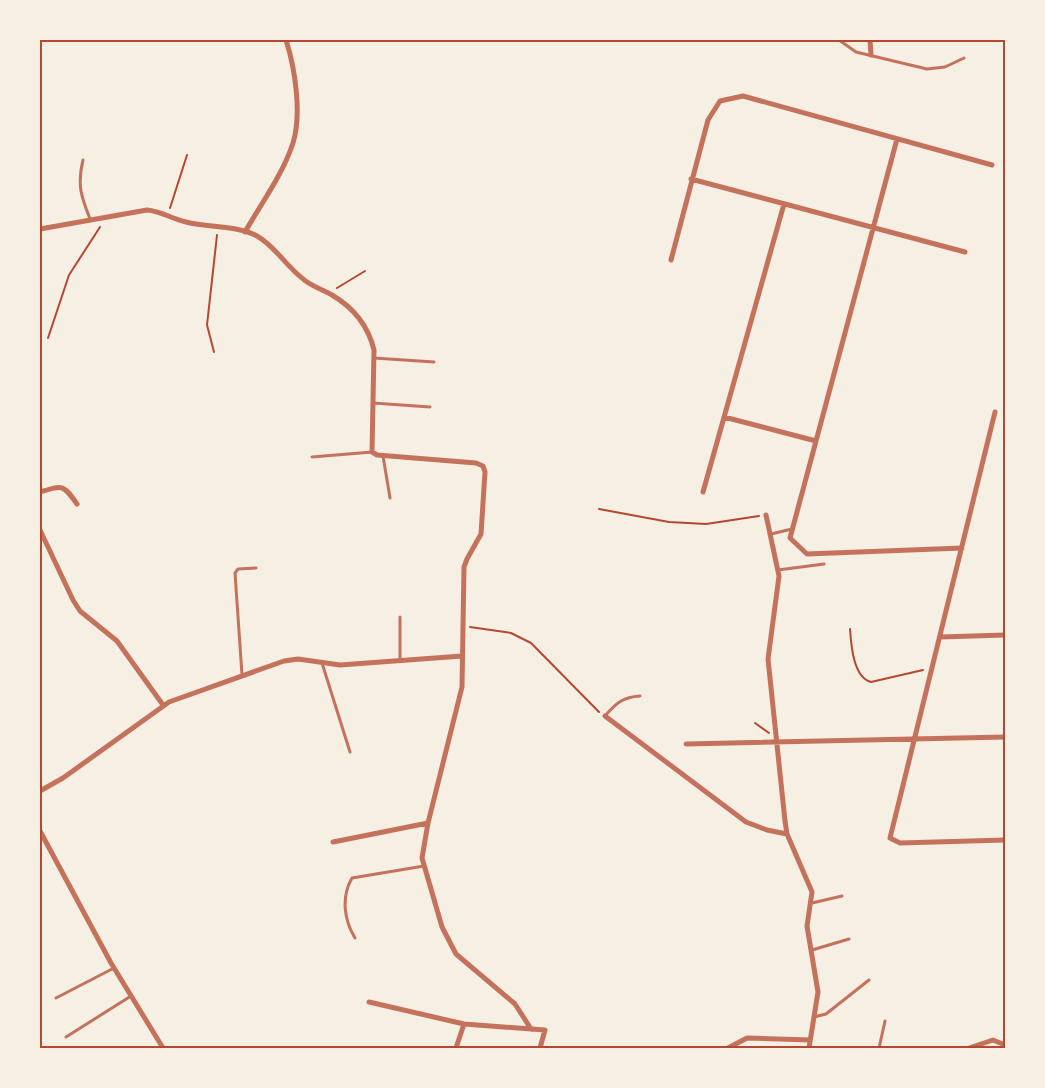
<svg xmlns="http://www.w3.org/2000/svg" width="1045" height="1088" viewBox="0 0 1045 1088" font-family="'Roboto Condensed',sans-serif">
  <rect width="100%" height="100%" fill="#f6efe4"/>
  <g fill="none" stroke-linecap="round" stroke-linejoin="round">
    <path stroke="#b5482f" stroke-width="2" d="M170,208L187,155
      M337,288L365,271
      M48,338L69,275L100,227
      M214,352L207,325L217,235
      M599,509L669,522L706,524L759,516
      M470,627L511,633L531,643L599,712
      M850,629C851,643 853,678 871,682L923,670
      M755,723L769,733"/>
    <path stroke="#c5725c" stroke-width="3" d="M839,40L856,52L927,69L945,67L964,58
      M83,160C77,185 81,196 90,219
      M374,358L434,362
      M373,403L430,407
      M383,456L390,498
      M312,457L372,452
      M771,534L792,529
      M778,570L824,564
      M400,661V617
      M322,663L350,752
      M242,675L235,573L238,569L256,568
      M605,716C616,703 623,697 640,696
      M812,903L842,896
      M355,938C344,920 341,897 352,878L424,866
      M812,950L849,939
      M56,998L114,968
      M814,1017L826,1014L869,980
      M66,1037L131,996
      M879,1048L885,1021"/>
    <path stroke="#c5725c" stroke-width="5" d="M870,40L871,55
      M897,139L790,538L807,554L962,548
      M691,179L965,252
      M40,229L147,210C161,211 172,219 186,222C209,228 237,225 257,236C275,246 286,266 302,278C310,286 322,289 332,295C354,308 368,325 374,350L372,452L377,455L476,463L483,466L485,472L481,534L467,559L464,567L462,687L428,823L422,858L442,927L456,954L515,1004L531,1029
      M245,232C261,204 283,174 293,143C302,114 295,68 286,40
      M671,260L708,120L720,101L743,96L992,165
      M995,412L890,838L900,843L1005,840
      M724,417L816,441
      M40,492C63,485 63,484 77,504
      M703,492L784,204
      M766,515L779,576L768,659L785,821L787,834L812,892L807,926L818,992L809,1048
      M40,530L73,600L80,611L117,641L163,705
      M940,637L1005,635
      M605,716L746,822L767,830L787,834
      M686,744L1005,737
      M40,791L63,778L169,702L284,661L298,659L340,665L462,656
      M40,831L111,963L163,1048
      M333,842L428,823
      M369,1002L464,1024L545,1030L540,1048
      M456,1048L464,1024
      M728,1048L747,1038L810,1040
      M969,1048L993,1040L1005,1045"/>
  </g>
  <rect width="1045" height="1088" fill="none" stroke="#f6efe4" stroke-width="82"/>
  <rect x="41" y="41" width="963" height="1006" fill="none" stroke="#b5482f" stroke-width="2"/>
</svg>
